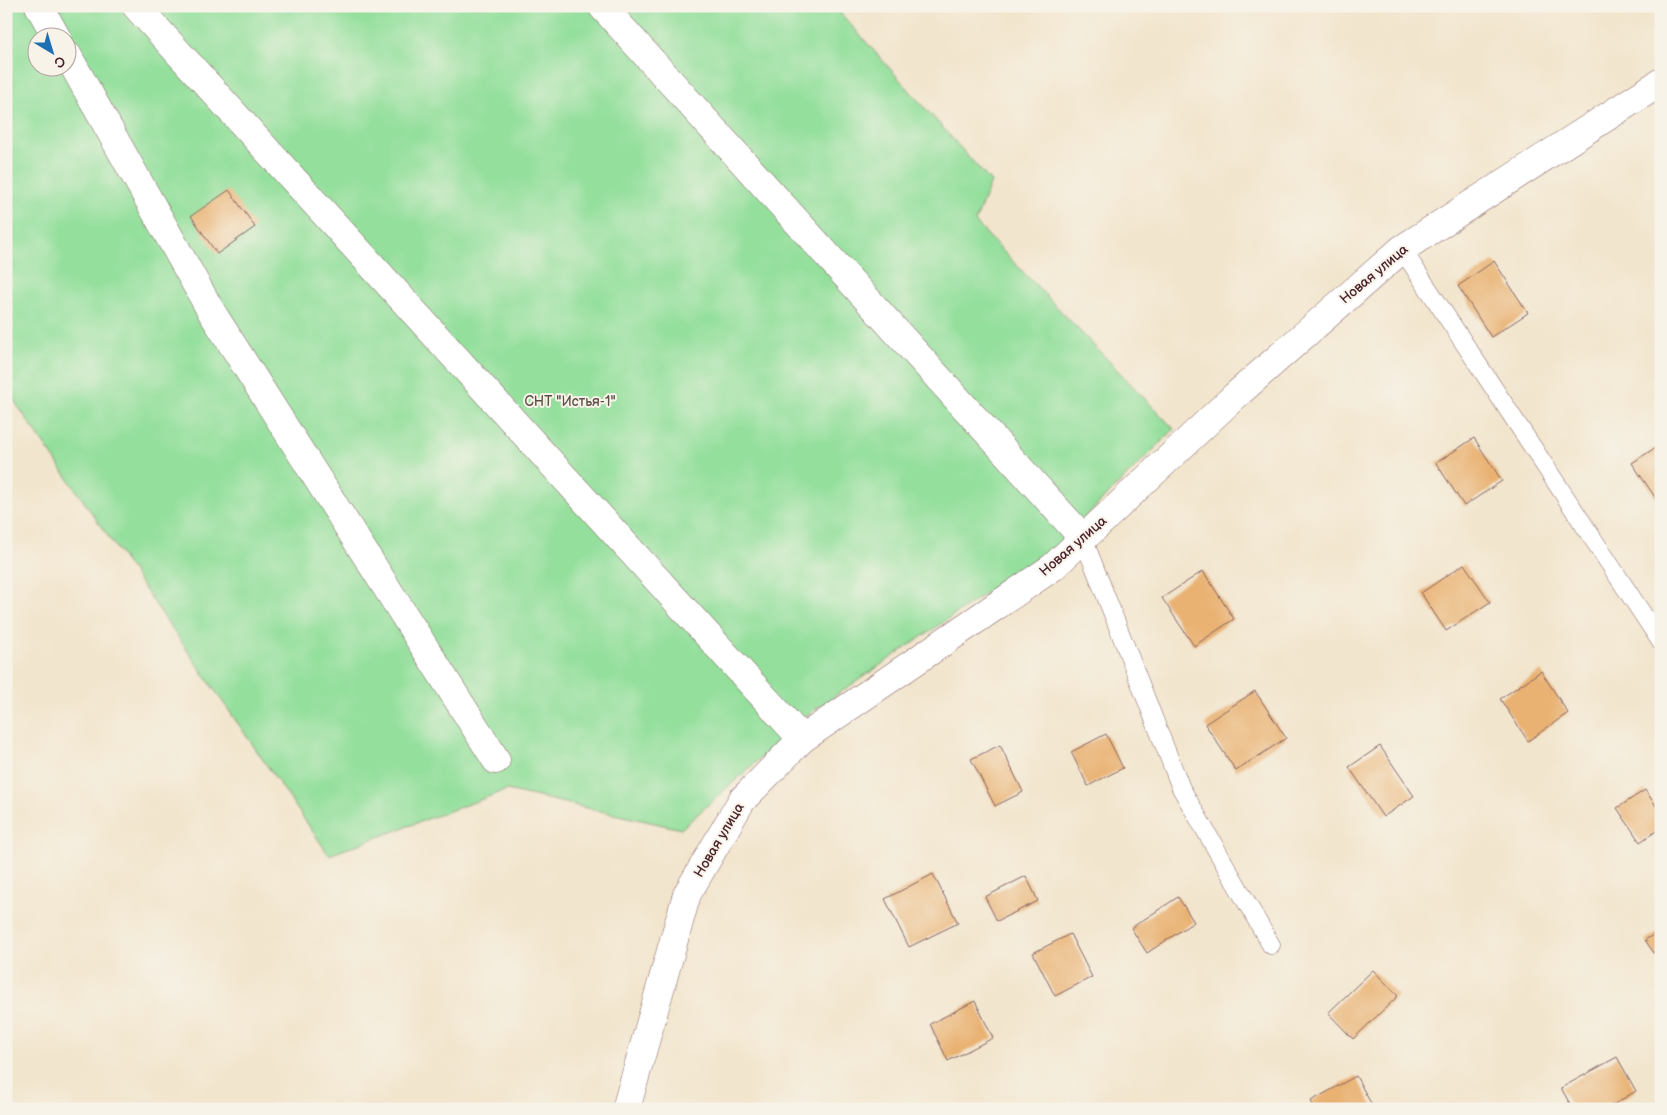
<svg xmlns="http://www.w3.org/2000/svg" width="1667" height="1115" viewBox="0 0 1667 1115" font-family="'Balsamiq Sans',sans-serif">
  <rect width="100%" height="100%" fill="#f7f3e8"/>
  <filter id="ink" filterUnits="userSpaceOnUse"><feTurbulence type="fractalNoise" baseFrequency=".02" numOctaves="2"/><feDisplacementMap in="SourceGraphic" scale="10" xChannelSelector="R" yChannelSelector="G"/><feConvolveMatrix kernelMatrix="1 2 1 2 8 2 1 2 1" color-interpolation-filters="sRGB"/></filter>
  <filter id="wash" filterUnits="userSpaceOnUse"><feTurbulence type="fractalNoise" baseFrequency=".0096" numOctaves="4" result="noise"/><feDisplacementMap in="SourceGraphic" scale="20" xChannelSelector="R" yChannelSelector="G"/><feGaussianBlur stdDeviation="1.12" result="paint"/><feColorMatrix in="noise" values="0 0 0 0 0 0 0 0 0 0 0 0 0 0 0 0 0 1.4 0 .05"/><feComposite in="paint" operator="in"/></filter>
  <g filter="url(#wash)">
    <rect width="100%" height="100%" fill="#f2e5cd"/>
    <path fill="#93df9b" stroke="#6e7f63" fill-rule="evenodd" d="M6,6H834L991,182L975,222L1174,429L1058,544L813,711L681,829L507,790L329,855L6,389ZM38,38H68V68H38Z"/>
    <g id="blocks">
      <path fill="#e9b273" d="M229,190L255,227L217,254L191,216Z
        M1494,261L1528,313L1491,337L1458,286Z
        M1474,438L1502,481L1464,506L1436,463Z
        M1661,444V506L1632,463Z
        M1464,564L1490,602L1446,631L1421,593Z
        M1203,571L1234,619L1194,646L1162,598Z
        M1541,671L1568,713L1528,741L1500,699Z
        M1255,691L1286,738L1236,771L1205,724Z
        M1106,734L1123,768L1088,786L1071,752Z
        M1000,745L1023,792L995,806L971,759Z
        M1380,746L1414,796L1383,817L1349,767Z
        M1645,790L1661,813V828L1640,842L1617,808Z
        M933,874L958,923L909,947L885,899Z
        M1026,876L1038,901L997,921L985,897Z
        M1178,897L1194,922L1147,953L1131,928Z
        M1661,930V963L1645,940Z
        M1070,934L1092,977L1055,996L1033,953Z
        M1373,970L1398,996L1353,1039L1328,1013Z
        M975,1001L993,1038L948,1061L930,1024Z
        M1617,1057L1636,1091L1606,1109H1573L1561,1088Z
        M1356,1076L1374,1109H1315L1311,1101Z"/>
    </g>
  </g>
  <g filter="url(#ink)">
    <use href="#blocks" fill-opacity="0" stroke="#856464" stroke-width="1"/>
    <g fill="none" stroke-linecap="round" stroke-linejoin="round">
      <defs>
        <path id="lane" d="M1402,249L1661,642
          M1083,538L1181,788L1271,945"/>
        <path id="street" d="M39,6L57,38
          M136,6L802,739
          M602,6L1083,538
          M68,56L211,311L496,760
          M626,1109L687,894L742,800L802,739L1053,567L1235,396L1402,249L1661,82"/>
      </defs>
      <use href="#lane" stroke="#856464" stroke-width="19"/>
      <use href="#street" stroke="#856464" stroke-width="29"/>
      <use href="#lane" stroke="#fff" stroke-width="18"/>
      <use href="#street" stroke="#fff" stroke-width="28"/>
    </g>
  </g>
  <g text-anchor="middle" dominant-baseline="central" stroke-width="4" stroke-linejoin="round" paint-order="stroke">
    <g font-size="14" fill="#4a1f2b" stroke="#f7f3e8">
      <text transform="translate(1374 274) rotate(-40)">Новая улица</text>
      <text transform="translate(1073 546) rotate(-41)">Новая улица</text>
      <text transform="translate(719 840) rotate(-59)">Новая улица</text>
    </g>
    <g font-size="14" fill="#5c4f47" stroke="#f7f3e8">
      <text x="570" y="401">СНТ "Истья-1"</text>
    </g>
  </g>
  <rect width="1667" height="1115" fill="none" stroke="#f7f3e8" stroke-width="25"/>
  <g transform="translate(52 52) rotate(142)"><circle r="24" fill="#f7f3e8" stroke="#b29e9c"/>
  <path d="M0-4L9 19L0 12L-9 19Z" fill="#1f6fb2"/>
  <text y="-8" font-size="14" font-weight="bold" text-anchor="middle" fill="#4a1f2b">С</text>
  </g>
</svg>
